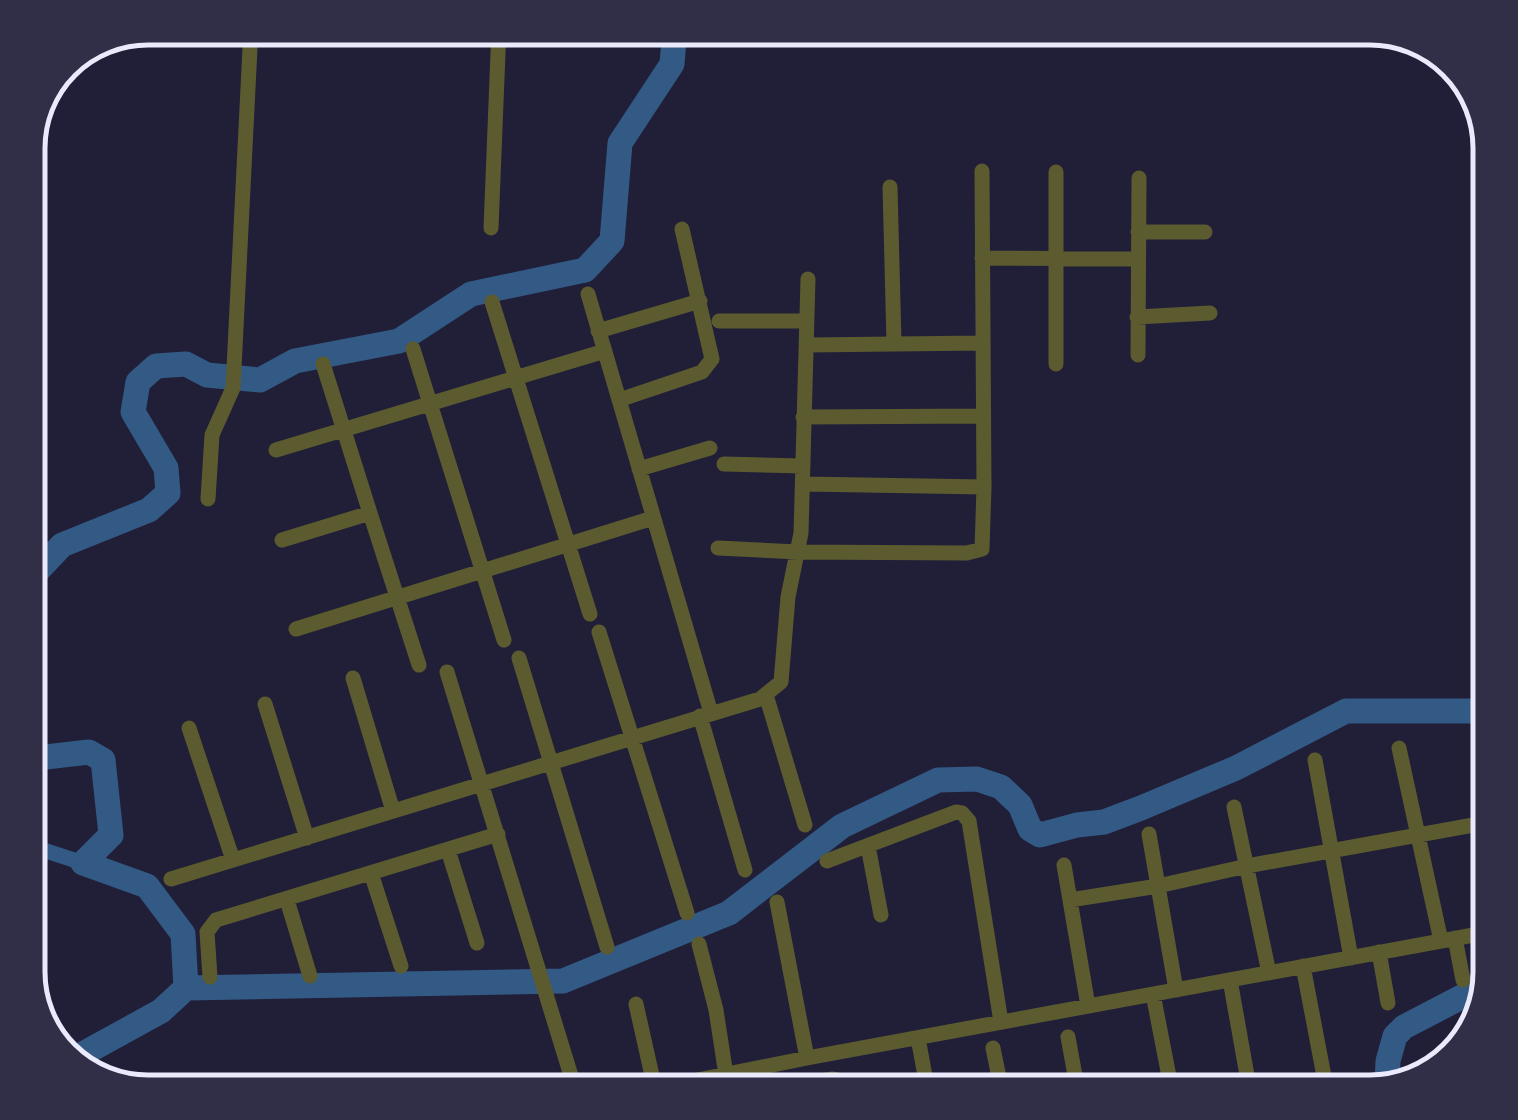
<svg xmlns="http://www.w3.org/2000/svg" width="1518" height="1120" viewBox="0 0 1518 1120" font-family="'Source Serif 4',serif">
  <rect width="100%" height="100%" fill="#211e38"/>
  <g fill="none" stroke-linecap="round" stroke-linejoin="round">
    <path stroke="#325a85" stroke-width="15" d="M28,845L83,863"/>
    <path stroke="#325a85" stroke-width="25" d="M28,581L62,545L149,510L168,493L166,468L133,412L138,382L156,366L186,364L207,375L260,380L295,361L399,341L471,294L585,270L612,241L620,143L672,64L675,28
      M28,759L89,752L103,760L111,835L83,863L147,886L183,934L186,988
      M72,1063L81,1055L161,1011L186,988L563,981L729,913L842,826L938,780L977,779L1001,787L1020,805L1030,829L1040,835L1077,825L1104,822L1141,808L1236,768L1346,711H1490
      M1387,1084L1388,1061L1395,1036L1404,1027L1471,992L1490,974"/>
    <path stroke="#5b5b2f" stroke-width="15" d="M890,187L894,343
      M491,228L499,28
      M1138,232H1205
      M982,258L1138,259
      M588,294L711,713
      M492,302L590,614
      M1137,317L1210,313
      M719,321H807
      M598,331L700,301
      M807,345L983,343
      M413,349L504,640
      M1138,355L1139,178
      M1056,364V172
      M619,400L702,372L712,359L682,229
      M803,417L983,416
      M276,450L605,351
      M724,464L803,466
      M639,469L710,448
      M804,484L984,487
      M208,499L212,435L233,388L251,28
      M370,513L419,665
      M282,540L370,513L323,364
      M718,548L798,552L967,553L982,549L984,487L982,171
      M296,629L653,518
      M599,632L687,913
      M519,658L607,947
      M447,672L576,1092
      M353,678L393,811
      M766,695L805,825
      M265,704L307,838
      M700,716L745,870
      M189,728L233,860
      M1399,748L1441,941
      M1315,760L1351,958
      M1234,807L1269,973
      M1149,834L1176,990
      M868,846L881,915
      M448,850L477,943
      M827,861L956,812L962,813L969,821L1001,1022
      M1064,865L1088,1006
      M371,873L401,966
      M171,879L760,699L781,682L788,597L801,533L808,279
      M287,900L310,976
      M1070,900L1158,886L1247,866L1490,822
      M777,902L807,1058
      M1455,938L1463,980
      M699,944L716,1010L726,1075
      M1379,952L1388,1003
      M1303,966L1327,1092
      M210,977L207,932L216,920L498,834
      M1230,980L1250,1092
      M1153,994L1172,1092
      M636,1004L655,1089
      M1068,1037L1078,1092
      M918,1038L928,1092
      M993,1048L1002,1092
      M638,1092L807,1058L1490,932
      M757,1092L833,1079L842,1081L847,1092"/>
  </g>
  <path d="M0 0H1518V1120H0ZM148 45H1370A103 103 0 0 1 1473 148V972A103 103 0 0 1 1370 1075H148A103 103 0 0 1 45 972V148A103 103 0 0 1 148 45Z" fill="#312e48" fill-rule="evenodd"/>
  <path fill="none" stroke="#ebeafc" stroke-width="5" d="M148 45H1370A103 103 0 0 1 1473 148V972A103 103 0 0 1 1370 1075H148A103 103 0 0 1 45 972V148A103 103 0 0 1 148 45Z"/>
</svg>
